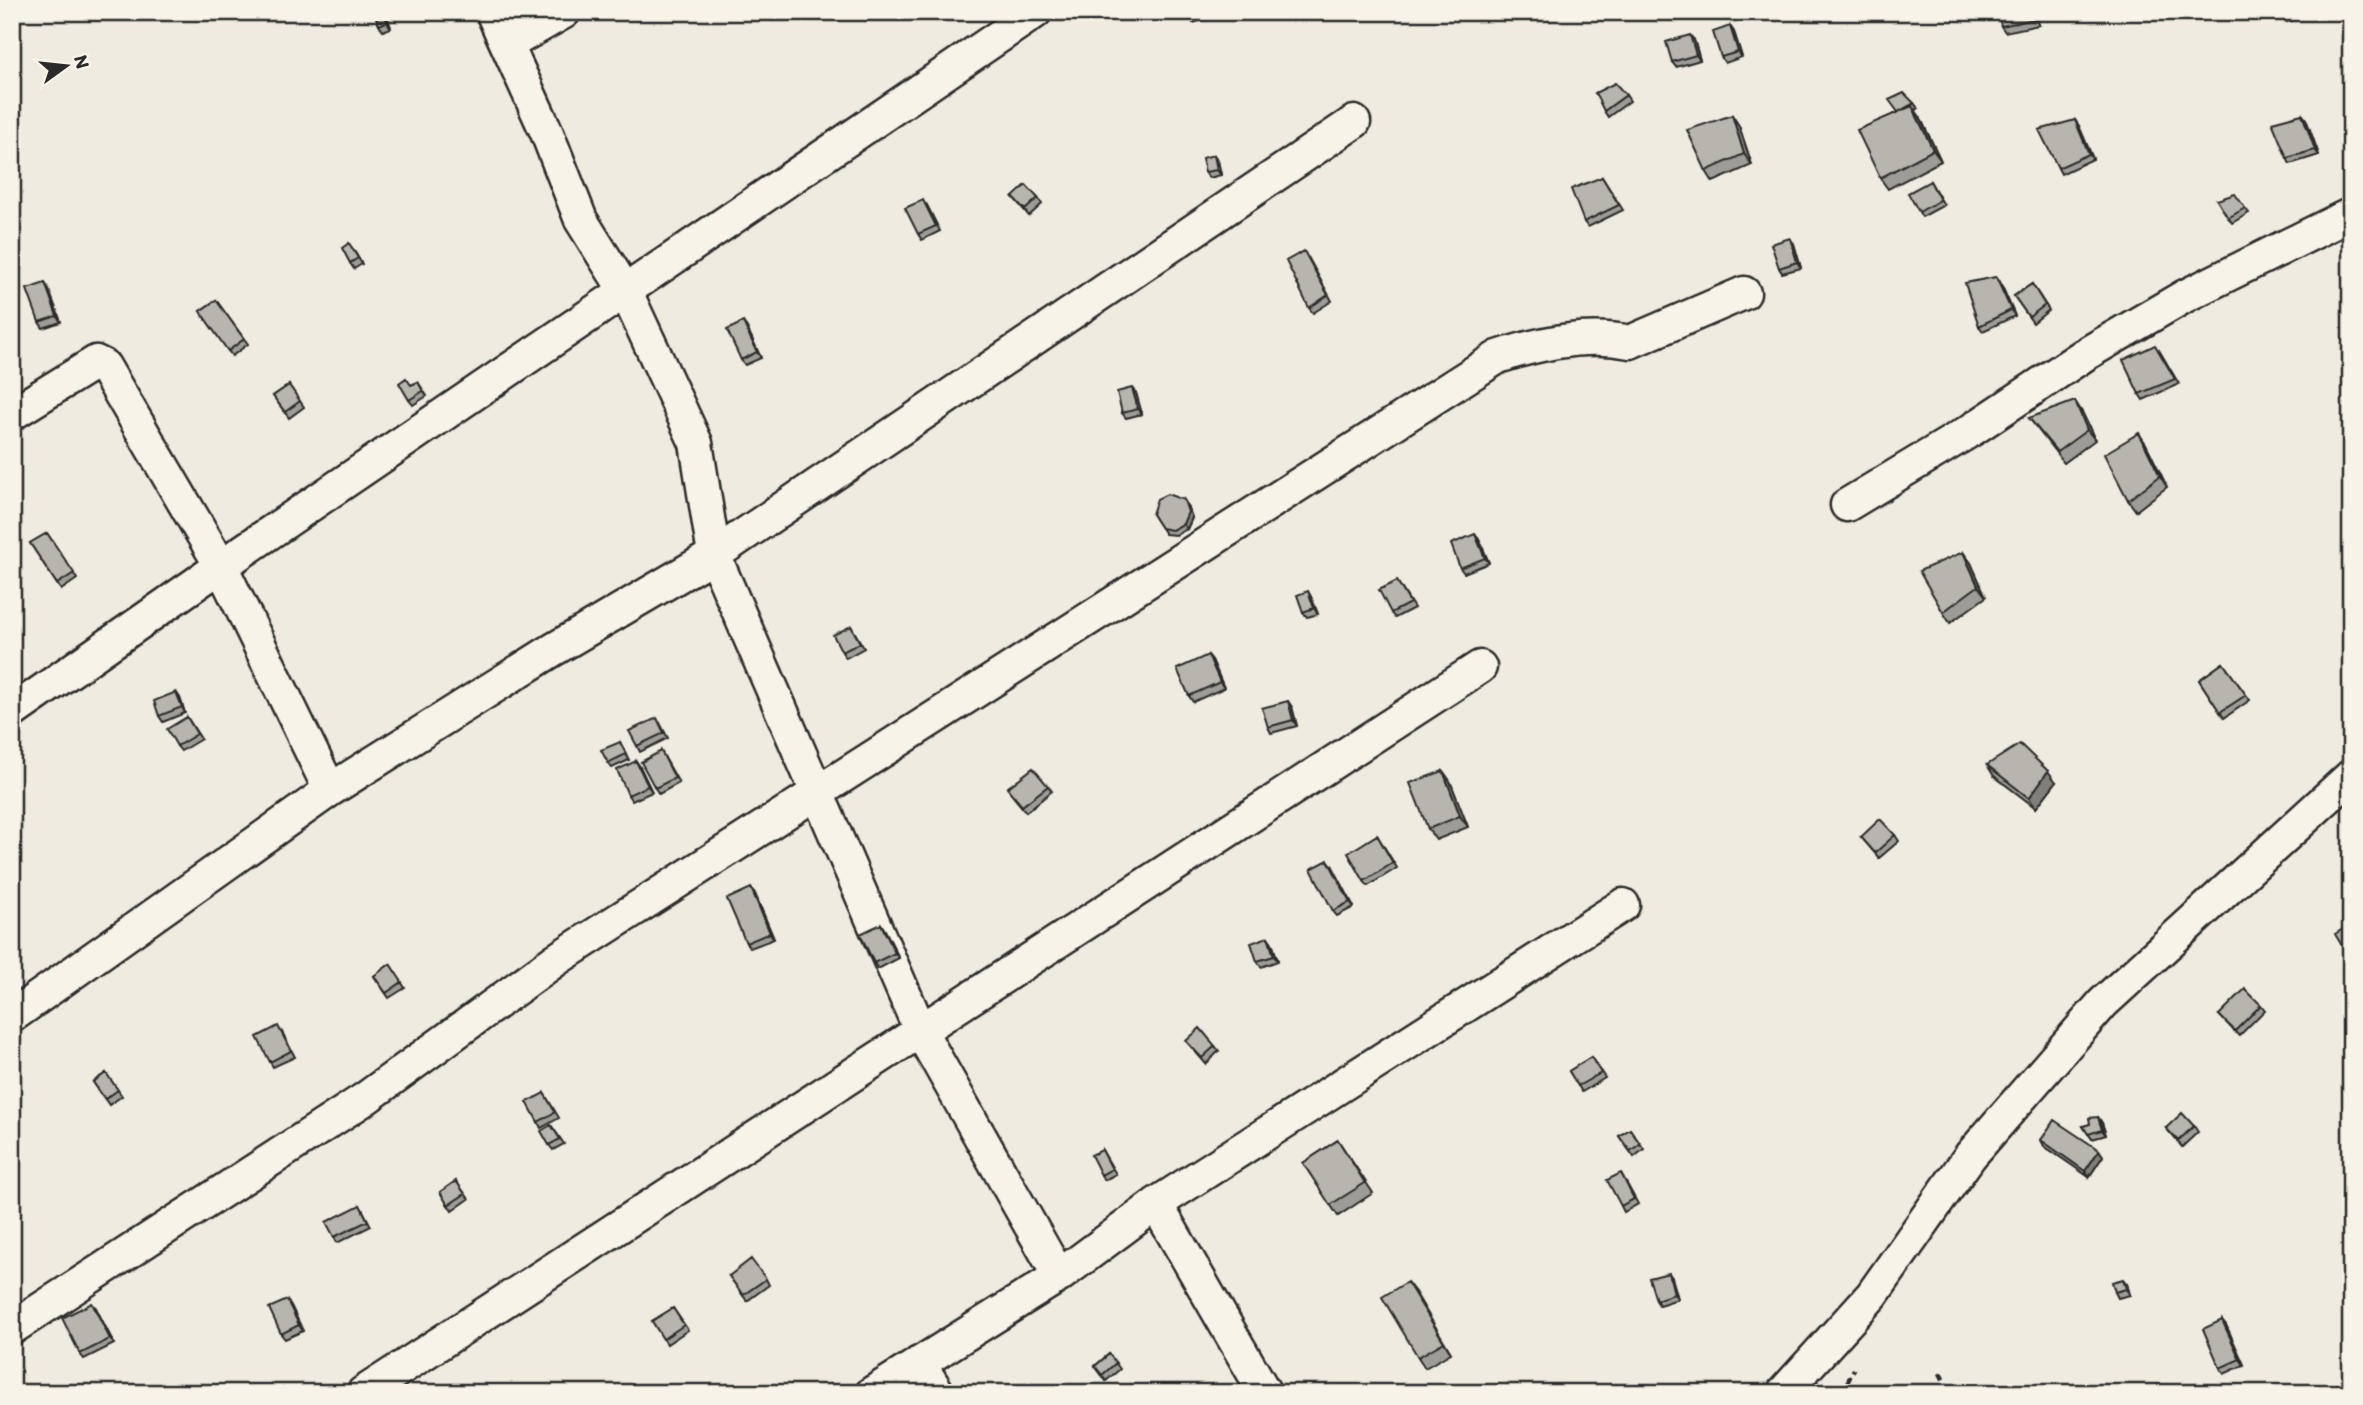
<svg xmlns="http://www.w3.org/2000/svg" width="2363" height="1405" viewBox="0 0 2363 1405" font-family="Itim,sans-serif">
  <rect width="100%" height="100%" fill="#efebe0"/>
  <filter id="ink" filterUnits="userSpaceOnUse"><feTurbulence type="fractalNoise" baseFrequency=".0143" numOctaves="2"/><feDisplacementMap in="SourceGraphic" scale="14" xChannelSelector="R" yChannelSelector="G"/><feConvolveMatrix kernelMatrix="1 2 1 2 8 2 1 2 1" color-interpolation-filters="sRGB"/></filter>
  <g filter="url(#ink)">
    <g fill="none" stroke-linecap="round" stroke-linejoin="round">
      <defs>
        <path id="minor" d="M492,12L547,133L581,220L626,292L696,443L714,555L921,1032L1059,1276
          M508,44L564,12
          M12,414L96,362L104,366L221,566L330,790
          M1847,505L1973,429L2084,355L2185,296L2351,214
          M12,712L221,566L1035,12
          M12,1016L330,790L551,651L714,555L1354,122
          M1156,1204L1265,1393
          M12,1328L366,1098L557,959L1498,357C1540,343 1586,333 1630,342L1744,293
          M919,1363L938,1393
          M363,1393L1480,667
          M872,1393L1059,1276L1156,1204L1623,905
          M1783,1393L1872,1295L1970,1156L2103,1003L2351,776"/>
      </defs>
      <use href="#minor" stroke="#2b2b2b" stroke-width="37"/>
      <path stroke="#2b2b2b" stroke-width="4.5" stroke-dasharray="7 5" stroke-linecap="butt" d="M1940,1373L1950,1393
        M1842,1393L1854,1369"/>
      <use href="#minor" stroke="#f7f3e8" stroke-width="32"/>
    </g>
    <path fill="#9e9c96" stroke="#2b2b2b" stroke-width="2" d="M374,12H386L391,28L383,31L379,25Z
      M1203,12L1205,19L1193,23L1190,17Z
      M2035,12L2039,25L2005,32L2001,26Z
      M2282,12H2309L2310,15L2287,22Z
      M1730,26L1734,32L1742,57L1725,63L1721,57Z
      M1694,40L1700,60L1676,67L1672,62Z
      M12,87L21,118L12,120Z
      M1626,95L1630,101L1608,117L1604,111Z
      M1914,103L1918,108L1915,110L1920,117L1941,161L1888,189L1880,178L1898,112Z
      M2302,114L2306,119L2319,155L2290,164L2287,158Z
      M1732,115L1739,126L1752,165L1713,182L1706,171Z
      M2075,120L2079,126L2093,159L2061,174L2058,168Z
      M1214,155L1218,161L1221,175L1209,178L1205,172Z
      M1602,177L1623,210L1588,227L1584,222Z
      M1930,181L1944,205L1922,217L1919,212Z
      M1013,197L1038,198L1042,204L1029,216Z
      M2217,200L2245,208L2249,213L2232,223Z
      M927,205L940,231L922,240L918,234Z
      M12,222L18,236L12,238Z
      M1794,244L1801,268L1782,273L1779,268Z
      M353,249L362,264L354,269L350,263Z
      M1308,257L1332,301L1313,313L1309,308Z
      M2000,282L2015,316L1983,331L1979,326Z
      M2032,284L2049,310L2033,323L2014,296Z
      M48,288L61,322L43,328L39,322Z
      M216,300L248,344L232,356L200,311Z
      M747,328L761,358L745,365L741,360Z
      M2159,350L2179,384L2143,400L2139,394Z
      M418,382L427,396L413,405L409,400L411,385Z
      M289,385L304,407L289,418L273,396Z
      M1136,393L1142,414L1126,418L1122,413Z
      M2082,412L2095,440L2064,463L2029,418Z
      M2146,444L2167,487L2136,511L2128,500Z
      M1188,506L1192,518L1187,529L1176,535L1165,534L1152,514Z
      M47,533L77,579L61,590L30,543Z
      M1479,539L1489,563L1464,573L1460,568Z
      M1963,552L1971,563L1986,597L1950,623L1943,612Z
      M1397,581L1414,608L1395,618L1391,613Z
      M1311,597L1318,614L1307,617L1303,612Z
      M851,626L864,648L846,658L842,652Z
      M1208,655L1212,660L1224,688L1193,702L1189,696Z
      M2223,663L2250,700L2224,718L2199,680Z
      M176,692L180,698L185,713L163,722L159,716Z
      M1292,707L1297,726L1271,733L1268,727Z
      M187,717L201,739L181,751L177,746Z
      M660,723L668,738L640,752L637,746Z
      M620,742L629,760L612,768L608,763Z
      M661,751L679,783L659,794L655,788Z
      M636,761L640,767L652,792L632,801L628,795Z
      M1987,765L2056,782L2036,808L1994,776Z
      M1443,771L1450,781L1468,827L1436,840L1428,829Z
      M1048,786L1052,791L1026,812L1011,794Z
      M1377,835L1397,868L1368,886L1364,881Z
      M1895,835L1899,841L1879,858L1861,837Z
      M1328,860L1354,907L1337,916L1333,911Z
      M755,894L774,939L750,948L746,943Z
      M881,924L899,958L878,969L874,963Z
      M1268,937L1272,943L1278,961L1261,967L1257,961Z
      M390,964L405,988L389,998L374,976Z
      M2261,1005L2265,1010L2239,1036L2219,1015Z
      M282,1032L295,1057L273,1067L270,1062Z
      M1186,1041L1215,1046L1219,1051L1206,1064Z
      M1591,1057L1605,1078L1582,1092L1569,1071Z
      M106,1073L122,1096L109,1105L93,1082Z
      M544,1093L559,1118L541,1128L538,1122Z
      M2098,1117L2102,1123L2106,1135L2092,1139L2083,1126L2090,1124Z
      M551,1125L564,1144L553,1150L549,1145Z
      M2194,1126L2198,1132L2182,1147L2166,1128Z
      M1630,1129L1644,1149L1634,1157L1619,1136Z
      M1338,1140L1373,1193L1338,1216L1303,1163Z
      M2041,1140L2099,1150L2103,1156L2089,1177L2044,1146Z
      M1102,1150L1116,1174L1105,1180L1101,1175Z
      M1621,1173L1638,1204L1624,1212L1621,1206Z
      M456,1181L469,1199L452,1211L440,1192Z
      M360,1205L371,1226L337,1243L334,1237Z
      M729,1276L766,1279L769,1285L747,1301Z
      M1672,1278L1678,1299L1659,1305L1656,1300Z
      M1407,1282L1451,1353L1425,1368L1418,1357Z
      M2127,1284L2130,1295L2118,1298L2115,1292Z
      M291,1306L303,1331L285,1339L281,1334Z
      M96,1308L114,1344L84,1359L80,1354Z
      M673,1308L688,1330L667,1344L652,1321Z
      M2222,1320L2226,1325L2244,1365L2224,1374L2220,1368Z
      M1109,1354L1120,1369L1106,1381L1095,1366Z"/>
    <path fill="#817f7a" stroke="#2b2b2b" stroke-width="2" d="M384,12H386L391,28L387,22Z
      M2033,12H2035L2039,25L2035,19Z
      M1730,26L1734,32L1742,57L1738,52Z
      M1690,35L1694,40L1700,60L1696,55Z
      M12,87L21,118L17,112L12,95Z
      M1912,106L1920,117L1941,161L1933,150Z
      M2302,114L2306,119L2319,155L2315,150Z
      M1732,115L1739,126L1752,165L1744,154Z
      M2075,120L2079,126L2093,159L2089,154Z
      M1214,155L1218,161L1221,175L1217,170Z
      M1790,238L1794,244L1801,268L1797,262Z
      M1996,277L2000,282L2015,316L2011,310Z
      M45,283L48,288L61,322L57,316Z
      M743,322L747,328L761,358L757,352Z
      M1132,388L1136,393L1142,414L1138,409Z
      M2075,401L2082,412L2095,440L2087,430Z
      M2139,433L2146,444L2167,487L2160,476Z
      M1184,500L1188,506L1192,518L1187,529L1183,524Z
      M1475,534L1479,539L1489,563L1485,558Z
      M1963,552L1971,563L1986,597L1978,586Z
      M1308,591L1311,597L1318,614L1314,608Z
      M1208,655L1212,660L1224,688L1220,682Z
      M176,692L180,698L185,713L182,707Z
      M1288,701L1292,707L1297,726L1293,720Z
      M636,761L640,767L652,792L648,786Z
      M1443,771L1450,781L1468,827L1460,816Z
      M2048,771L2056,782L2036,808L2029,798Z
      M1328,860L1332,865L1354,907L1350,902Z
      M751,888L755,894L774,939L770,933Z
      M881,924L885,930L899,958L895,953Z
      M1268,937L1272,943L1278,961L1274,956Z
      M2098,1117L2102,1123L2106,1135L2102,1130Z
      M2099,1150L2103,1156L2089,1177L2085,1171Z
      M1669,1273L1672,1278L1678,1299L1674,1294Z
      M2123,1279L2127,1284L2130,1295L2126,1289Z
      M1407,1282L1415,1292L1451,1353L1444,1342Z
      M287,1300L291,1306L303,1331L299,1325Z
      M92,1303L96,1308L114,1344L110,1339Z
      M2222,1320L2226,1325L2244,1365L2240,1359Z"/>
    <path fill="#b8b5ae" stroke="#2b2b2b" stroke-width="2" d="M374,12H384L387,22L379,25Z
      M1188,12H1201V14L1190,17Z
      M1998,12H2033L2035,19L2001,26Z
      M2282,12H2297L2283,17Z
      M1730,26L1738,52L1721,57L1713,32Z
      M1690,35L1696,55L1672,62L1666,42Z
      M1615,83L1626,95L1604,111L1595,93Z
      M1904,93L1914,103L1898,112L1889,100Z
      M12,95L17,112L12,114Z
      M1912,106L1933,150L1880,178L1857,130Z
      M2302,114L2315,150L2287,158L2272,122Z
      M1732,115L1744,154L1706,171L1687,130Z
      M2075,120L2089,154L2058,168L2039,130Z
      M1214,155L1217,170L1205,172L1202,158Z
      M1602,177L1619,205L1584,222L1571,189Z
      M1930,181L1940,200L1919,212L1908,193Z
      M1026,185L1038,198L1025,210L1013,197Z
      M2235,194L2245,208L2228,218L2217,200Z
      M923,200L936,226L918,234L905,208Z
      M1790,238L1797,262L1779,268L1771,244Z
      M349,243L358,258L350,263L342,248Z
      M1304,251L1328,295L1309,308L1286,261Z
      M1996,277L2011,310L1979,326L1965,283Z
      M45,283L57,316L39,322L27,289Z
      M2032,284L2045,305L2029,317L2014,296Z
      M216,300L244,339L228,351L200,311Z
      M743,322L757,352L741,360L727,330Z
      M2155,345L2175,379L2139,394L2123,360Z
      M406,378L411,385L418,382L423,391L409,400L399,383Z
      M289,385L300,401L285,412L273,396Z
      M1132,388L1138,409L1122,413L1117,392Z
      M2075,401L2087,430L2057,452L2029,418Z
      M2139,433L2160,476L2128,500L2104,454Z
      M1167,494L1184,500L1188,512L1183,524L1172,530L1161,528L1152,514L1157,499Z
      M47,533L74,573L57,584L30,543Z
      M1475,534L1485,558L1460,568L1451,544Z
      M1963,552L1978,586L1943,612L1919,571Z
      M1397,581L1410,603L1391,613L1379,590Z
      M1308,591L1314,608L1303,612L1297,595Z
      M851,626L860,643L842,652L833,635Z
      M1208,655L1220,682L1189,696L1177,669Z
      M2223,663L2246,695L2220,712L2199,680Z
      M176,692L182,707L159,716L154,701Z
      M1288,701L1293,720L1268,727L1262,708Z
      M187,717L197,734L177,746L167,729Z
      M657,718L664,733L637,746L629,731Z
      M620,742L626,754L608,763L601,750Z
      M2020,744L2048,771L2029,798L1987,765Z
      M661,751L675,778L655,788L641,762Z
      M636,761L648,786L628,795L617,770Z
      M1033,768L1048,786L1022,806L1007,788Z
      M1443,771L1460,816L1428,829L1410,783Z
      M1880,819L1895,835L1875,853L1861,837Z
      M1377,835L1393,863L1364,881L1348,853Z
      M1328,860L1350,902L1333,911L1311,869Z
      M751,888L770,933L746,943L727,899Z
      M881,924L895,953L874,963L860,934Z
      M2351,924V959H2350L2335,934Z
      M1268,937L1274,956L1257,961L1251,943Z
      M390,964L402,982L386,993L374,976Z
      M2245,989L2261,1005L2235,1031L2219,1015Z
      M278,1026L291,1051L270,1062L257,1037Z
      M1200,1028L1215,1046L1202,1058L1186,1041Z
      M1591,1057L1601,1073L1578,1086L1569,1071Z
      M106,1073L118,1090L105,1099L93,1082Z
      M544,1093L555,1112L538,1122L527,1102Z
      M2182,1113L2194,1126L2178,1141L2166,1128Z
      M2098,1117L2102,1130L2088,1134L2083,1126L2090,1124L2089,1118Z
      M2054,1120L2099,1150L2085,1171L2041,1140Z
      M551,1125L560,1139L549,1145L541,1131Z
      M1630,1129L1640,1144L1630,1151L1619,1136Z
      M1338,1140L1365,1183L1330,1205L1303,1163Z
      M1102,1150L1112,1169L1101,1175L1091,1155Z
      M1621,1173L1634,1199L1621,1206L1607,1180Z
      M456,1181L465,1194L448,1205L440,1192Z
      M360,1205L368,1221L334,1237L326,1222Z
      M751,1259L766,1279L743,1295L729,1276Z
      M1669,1273L1674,1294L1656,1300L1649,1278Z
      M2123,1279L2126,1289L2115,1292L2112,1282Z
      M1407,1282L1444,1342L1418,1357L1382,1297Z
      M287,1300L299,1325L281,1334L269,1308Z
      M92,1303L110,1339L80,1354L62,1318Z
      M673,1308L684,1325L663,1339L652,1321Z
      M2222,1320L2240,1359L2220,1368L2203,1329Z
      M1109,1354L1116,1363L1102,1375L1095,1366Z"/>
  </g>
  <rect width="2363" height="1405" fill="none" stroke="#f7f3e8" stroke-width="42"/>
  <rect x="21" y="21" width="2321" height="1363" fill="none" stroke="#2b2b2b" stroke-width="2.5" filter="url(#ink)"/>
  <g transform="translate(66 66) rotate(75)" stroke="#f7f3e8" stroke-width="5" paint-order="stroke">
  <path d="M0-5L12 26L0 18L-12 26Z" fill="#2b2b2b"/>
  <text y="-10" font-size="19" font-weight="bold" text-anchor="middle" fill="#2b2b2b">N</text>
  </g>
</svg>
